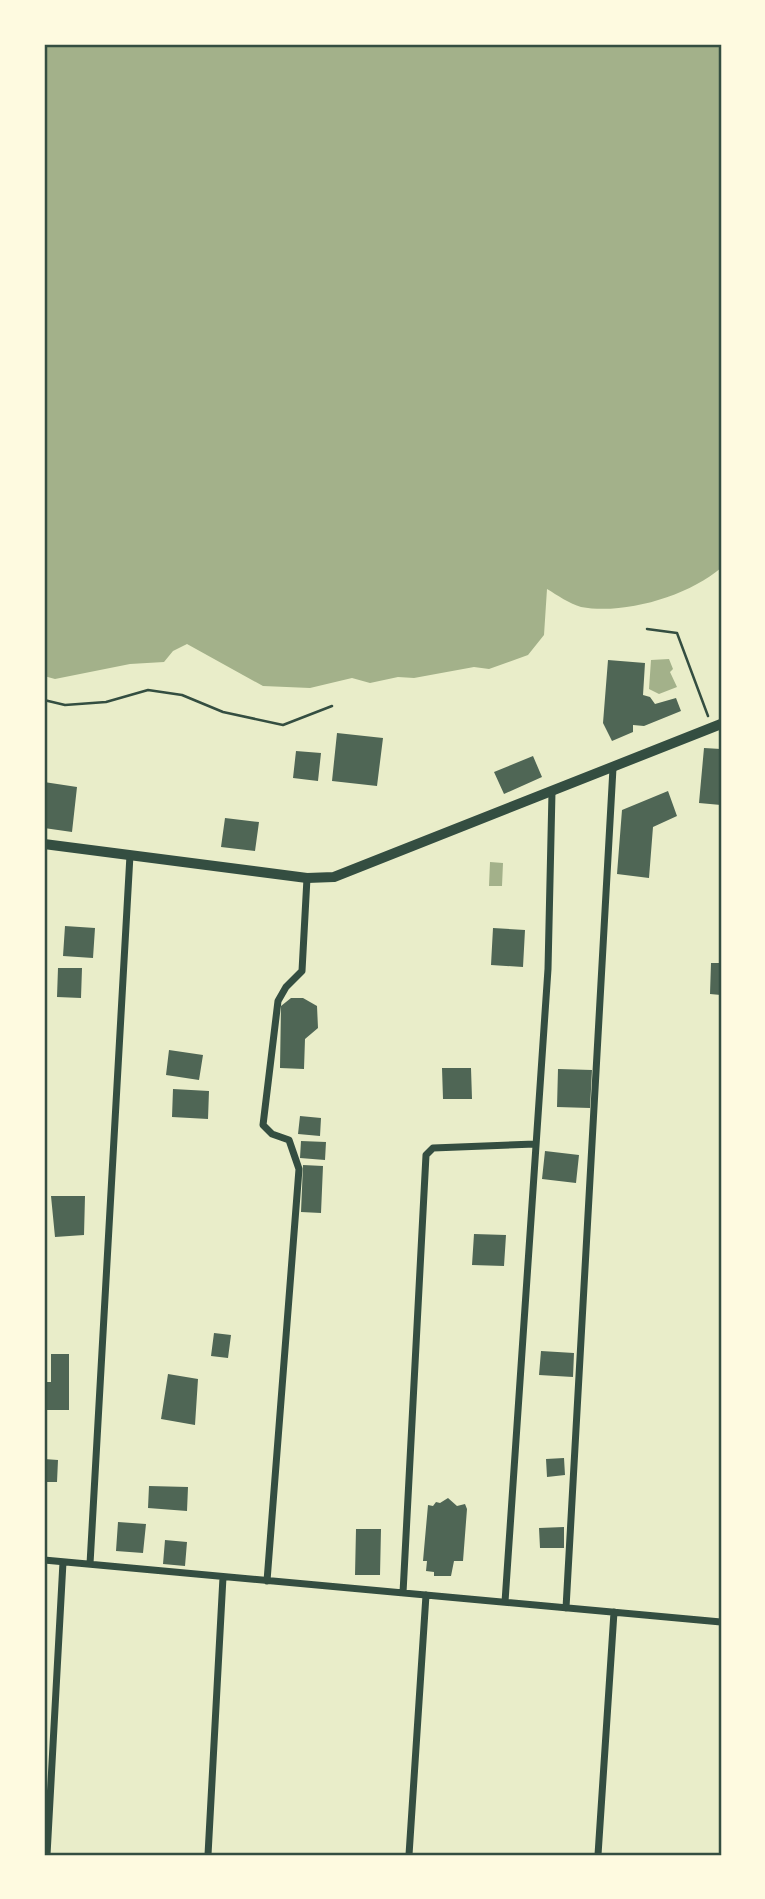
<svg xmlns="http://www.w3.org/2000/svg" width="765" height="1899" viewBox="0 0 765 1899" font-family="Merriweather,serif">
  <rect width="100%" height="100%" fill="#e9edc9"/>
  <path fill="#a3b18a" d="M44,44H721V568C688,596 625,615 581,607C570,604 557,595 547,589L544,635L528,655L489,669L474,667L414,678L398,677L370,683L352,678L310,688L263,686L187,644L173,651L164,662L130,664L55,679L44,676Z
    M669,659L673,669L670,672L677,687L659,694L649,689L651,660Z
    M490,862L503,863L502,886H489Z"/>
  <path fill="#4f6655" d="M608,660L645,663L643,695L650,697L655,704L676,698L681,711L644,726L633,725V732L612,741L603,723Z
    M337,733L383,738L377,786L332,781Z
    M704,748L721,749V805L699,803Z
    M296,751L321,753L318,781L293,778Z
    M533,756L542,777L504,794L494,772Z
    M44,782L77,787L72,832L44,828Z
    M668,791L677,816L653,827L649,878L617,874L622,810Z
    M225,818L259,822L255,851L221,847Z
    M65,926L95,928L93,958L63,956Z
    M493,928L525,930L523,967L491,965Z
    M711,963H721V995L710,994Z
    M58,968H82L81,998L57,997Z
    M291,998H303L317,1006L318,1028L305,1039L304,1069L280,1068L281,1006Z
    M169,1050L203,1055L199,1080L166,1075Z
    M442,1068H471L472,1099H443Z
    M558,1069L592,1070L590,1108L557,1107Z
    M173,1089L209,1091L208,1119L172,1117Z
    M300,1116L321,1118L320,1136L298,1134Z
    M301,1141L326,1142L325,1160L300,1158Z
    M545,1151L579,1155L576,1183L542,1179Z
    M303,1165L323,1166L321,1213L301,1212Z
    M51,1196H85L84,1235L55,1237Z
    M474,1234L506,1235L504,1266L472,1265Z
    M214,1333L231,1335L228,1358L211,1356Z
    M541,1351L574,1353L573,1377L539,1375Z
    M51,1354H69V1410H44V1382H51Z
    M168,1374L198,1379L195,1425L161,1419Z
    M564,1458L565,1475L547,1477L546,1459Z
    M44,1459L58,1460L57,1482H44Z
    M149,1486L188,1487L187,1511L148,1508Z
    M448,1498L457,1506L465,1504L467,1509L463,1561H454L451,1576H434V1572L426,1571L427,1561H423L428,1505L433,1506L436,1502L440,1503Z
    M118,1522L146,1524L143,1553L116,1551Z
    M564,1527V1548H540L539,1528Z
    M356,1529H381L380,1575H355Z
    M165,1540L187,1542L185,1566L163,1564Z"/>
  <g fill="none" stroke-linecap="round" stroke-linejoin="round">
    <path stroke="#344e41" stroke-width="2.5" d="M647,629L677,633L708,716
      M44,700L65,705L106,702L148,690L182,695L223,712L283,725L332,706"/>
    <path stroke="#344e41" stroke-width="7" d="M44,1560L721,1622
      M90,1564L130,855
      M267,1581L299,1169L289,1140L272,1134L263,1125L278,1001L286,987L302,971L307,878
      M403,1593L426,1155L433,1148L535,1144
      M505,1602L548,969L552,792
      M566,1608L613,768
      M47,1855L63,1562
      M208,1855L223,1577
      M409,1855L426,1595
      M598,1855L614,1612"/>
    <path stroke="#344e41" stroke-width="10" d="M44,844L307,878L334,877L721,724"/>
  </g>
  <rect width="765" height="1899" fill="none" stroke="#fefae0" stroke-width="91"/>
  <rect x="46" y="46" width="674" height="1808" fill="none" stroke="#344e41" stroke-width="2.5"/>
</svg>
